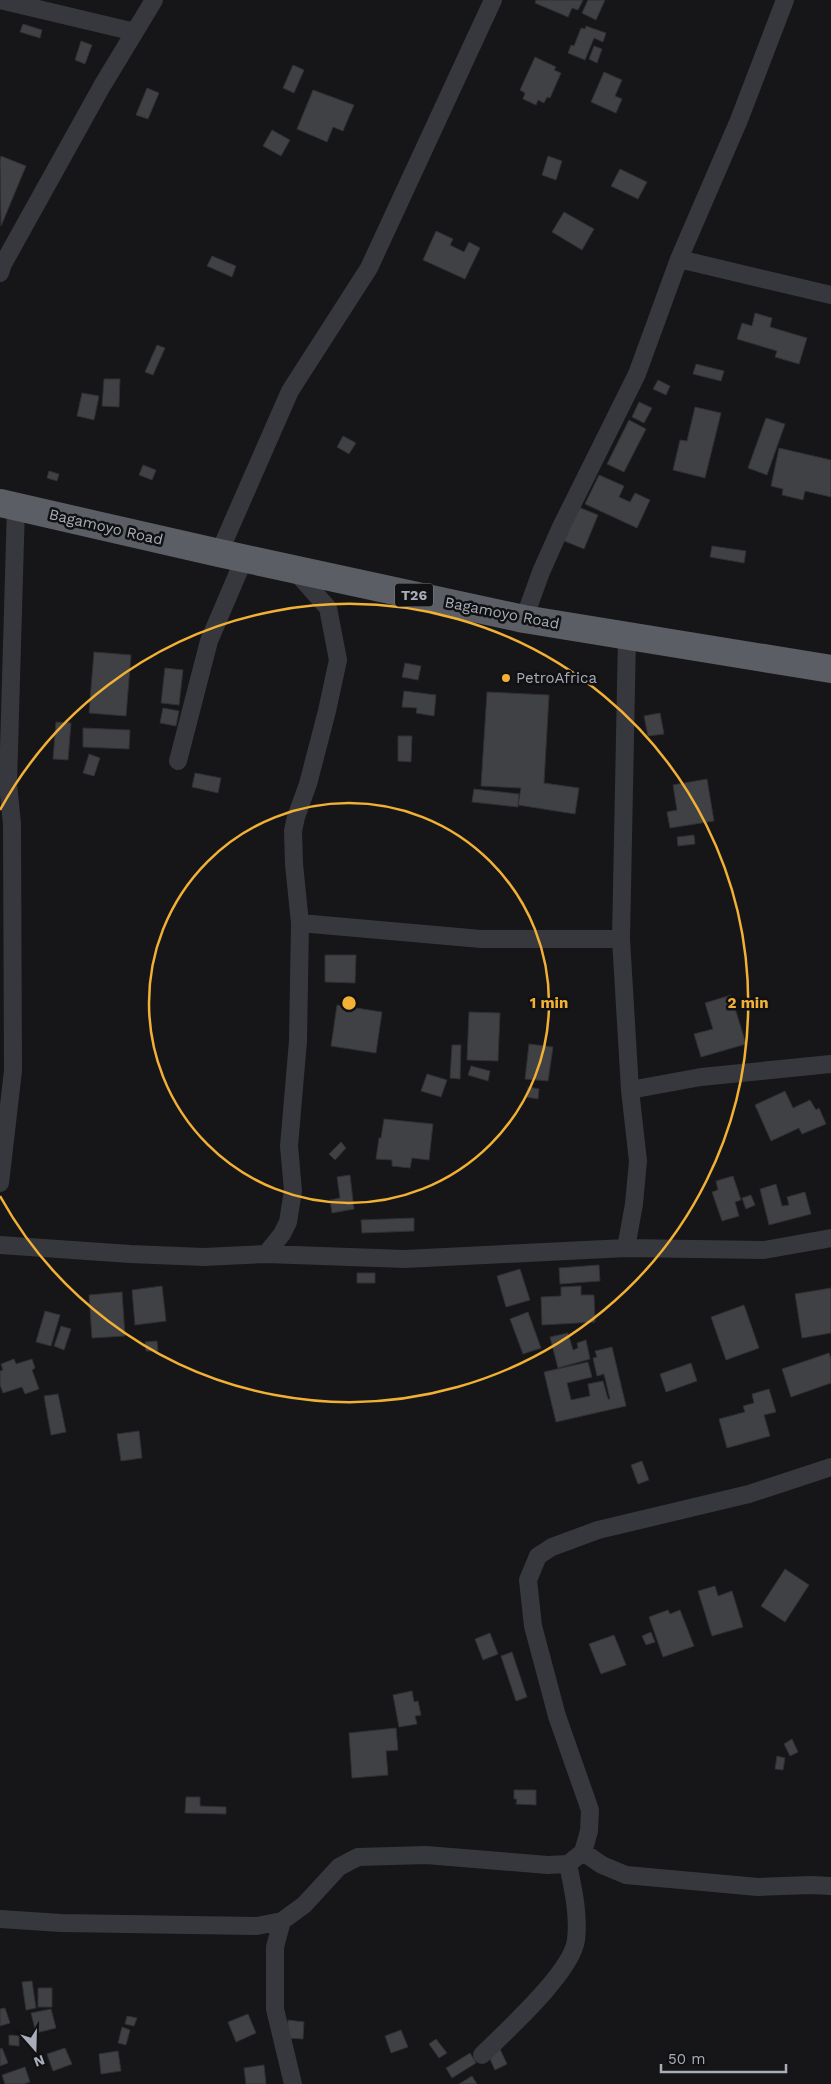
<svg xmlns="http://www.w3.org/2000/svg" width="831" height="2084" viewBox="0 0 831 2084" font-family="'Work Sans',sans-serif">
  <rect width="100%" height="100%" fill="#161618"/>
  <path fill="#404145" stroke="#303034" d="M536,0H583L578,10L572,8L568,17L535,3Z
    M588,0H605L596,20L582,13Z
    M23,24L42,30L40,38L20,32Z
    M586,26L606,33L603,42L594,38L585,60L568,53L571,45L574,46L581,28L585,29Z
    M81,41L92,45L85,64L75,60Z
    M594,46L602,49L597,63L589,59Z
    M535,57L556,67L554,70L561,73L550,98L547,97L544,103L538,100L536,105L523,99L525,93L520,90Z
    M293,65L304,70L294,93L283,88Z
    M604,72L622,80L615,96L622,99L616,113L591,102Z
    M147,88L159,93L148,119L136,115Z
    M313,90L354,105L343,131L333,127L327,142L297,129Z
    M272,130L290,140L281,156L263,146Z
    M1,156L26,166L1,226L0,160Z
    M548,156L562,161L556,180L542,175Z
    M620,169L647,182L638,199L611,186Z
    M564,212L594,229L582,250L552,232Z
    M436,231L453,239L450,245L464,252L469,242L480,248L465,279L423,260Z
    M212,256L236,266L232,277L207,266Z
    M755,313L772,318L770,327L807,338L799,364L775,357L777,351L737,339L742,323L752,326Z
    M157,345L165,348L153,375L145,372Z
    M696,364L724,371L721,381L693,374Z
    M104,379H120L119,407L102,406Z
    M658,380L670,386L666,395L653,389Z
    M82,393L99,396L94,420L77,416Z
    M639,402L652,408L644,423L632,417Z
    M695,407L721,413L705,478L673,470L680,440L687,441Z
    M766,418L785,424L767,475L748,468Z
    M629,420L646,429L624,472L607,464Z
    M343,436L356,443L349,454L337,447Z
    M779,448L831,460V497L805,491L803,500L782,495L783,489L771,486Z
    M143,465L156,470L152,480L139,475Z
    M49,471L59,474L57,481L47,478Z
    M599,475L624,486L619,497L630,502L635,493L650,500L637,528L585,504Z
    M576,506L598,515L584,549L562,540Z
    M712,546L746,551L744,563L710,557Z
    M94,652L131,655L126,716L89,713Z
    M405,663L421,666L418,680L402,677Z
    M165,668L183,670L179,705L161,703Z
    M404,691L436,695L434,716L416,713L417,708L402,707Z
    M487,692L549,695L544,783L579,788L575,814L518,805L521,788L481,786Z
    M163,708L179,711L176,726L160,723Z
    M660,713L664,734L648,736L644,716Z
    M56,722L71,723L68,760L53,759Z
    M83,728L130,730L129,749L83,747Z
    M398,736H412L411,762L398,761Z
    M89,754L100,758L94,776L83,773Z
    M195,773L221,778L218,793L192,787Z
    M707,779L714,821L670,828L667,812L677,810L673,785Z
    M474,789L519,794L518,807L472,802Z
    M694,835L695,844L678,846L677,837Z
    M325,955H356L355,983L325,982Z
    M731,995L746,1044L701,1057L694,1034L713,1029L705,1003Z
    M337,1005L382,1012L376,1053L331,1046Z
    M469,1012L500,1013L498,1061L467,1060Z
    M529,1044L553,1047L548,1081L525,1079Z
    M452,1045H461L460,1079L450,1078Z
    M471,1066L490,1071L488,1081L468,1075Z
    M427,1074L447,1080L441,1097L421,1091Z
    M528,1087L539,1089L538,1099L526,1097Z
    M785,1091L793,1108L810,1100L816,1110L819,1108L826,1124L802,1134L799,1128L771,1141L755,1105Z
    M384,1119L433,1124L429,1160L412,1158L410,1168L392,1166V1160L376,1159L379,1138H381Z
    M341,1142L346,1148L335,1160L329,1154Z
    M350,1175L354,1209L332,1213L330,1200L340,1198L337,1177Z
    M733,1176L741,1200L735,1202L739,1216L722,1221L712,1192L718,1190L716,1181Z
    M776,1184L782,1206L789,1205L787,1197L805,1192L811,1214L769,1225L760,1189Z
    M751,1195L755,1205L746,1209L742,1198Z
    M414,1218V1231L362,1233L361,1220Z
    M599,1265L600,1281L560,1284L559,1268Z
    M520,1269L530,1300L506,1307L497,1276Z
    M357,1273H375V1283H357Z
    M162,1286L166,1321L135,1325L132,1290Z
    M581,1286V1295H594L595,1322L542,1325L541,1297L561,1296V1287Z
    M831,1288V1333L802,1338L795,1294Z
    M122,1292L125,1336L92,1338L89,1295Z
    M744,1305L759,1348L726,1360L711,1317Z
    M45,1311L60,1315L51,1346L36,1342Z
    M528,1312L541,1348L523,1354L510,1319Z
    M61,1326L71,1329L64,1350L54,1346Z
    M568,1333L573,1350L578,1348L577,1343L586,1340L590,1359L558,1368L550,1337Z
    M157,1341L158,1351H146L145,1342Z
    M612,1347L626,1406L556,1422L544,1372L588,1362L592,1377L567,1383L571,1400L590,1396L588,1384L603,1381L608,1399H610L604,1374L597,1376L593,1358L597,1357L595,1351Z
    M829,1353L831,1359V1383L791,1397L782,1369Z
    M14,1359L16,1364L32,1359L35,1368L32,1370L39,1389L25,1394L22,1387L3,1393L0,1385V1371L3,1370L1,1364Z
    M691,1363L697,1381L666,1392L660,1374Z
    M769,1389L776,1412L764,1415L770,1436L727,1448L719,1419L745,1412L743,1406L754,1403L752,1394Z
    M58,1394L66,1432L51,1435L44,1396Z
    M139,1431L142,1458L121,1461L117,1434Z
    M642,1461L649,1480L638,1484L631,1465Z
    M785,1569L809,1585L785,1622L761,1606Z
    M715,1586L718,1596L732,1591L743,1627L712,1636L698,1591Z
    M668,1610L670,1614L680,1610L694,1646L663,1657L649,1617Z
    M651,1632L655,1642L646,1645L642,1636Z
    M490,1633L498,1654L483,1660L475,1639Z
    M614,1635L626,1665L601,1674L589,1644Z
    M512,1652L527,1697L516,1701L501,1656Z
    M412,1691L414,1702L418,1701L421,1715L415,1716L417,1724L399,1727L393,1695Z
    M396,1728L398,1750L386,1751L388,1775L352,1778L349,1733Z
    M792,1739L798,1752L790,1756L784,1744Z
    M777,1756L785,1758L783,1770L775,1769Z
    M514,1790H536V1805L516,1804L517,1799H514Z
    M186,1797H200V1806L226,1807V1814L185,1813Z
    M32,1981L36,2008L26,2010L22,1982Z
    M38,1988H52V2007H38Z
    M5,2008L10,2023L0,2026V2009Z
    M51,2009L56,2028L36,2033L31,2013Z
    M248,2014L256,2033L236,2042L228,2022Z
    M127,2016L137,2018L134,2026L125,2024Z
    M288,2020L304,2022L303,2039L287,2038Z
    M122,2027L130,2030L126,2045L118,2043Z
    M401,2030L408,2047L391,2053L385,2036Z
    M9,2035L19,2036V2046L9,2045Z
    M436,2039L447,2053L439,2058L429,2044Z
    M2,2048L8,2063L0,2066V2049Z
    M65,2048L72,2064L53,2071L47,2054Z
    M500,2049L507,2064L495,2070L488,2055Z
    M118,2051L121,2071L101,2074L99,2054Z
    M470,2053L476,2063L452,2078L446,2068Z
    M264,2065L266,2084H246L244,2068Z
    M25,2067L30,2082L24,2084H5L2,2075Z
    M472,2076L477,2084H459Z"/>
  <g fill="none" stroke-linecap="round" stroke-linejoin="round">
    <path stroke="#37383d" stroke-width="18" d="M0,0L135,32
      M679,259L831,295
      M0,273L3,264L102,86L154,0
      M219,553L290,391L369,268L493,0
      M524,619L541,572L561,527L637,374L679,259L739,120L785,0
      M178,761L209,641L244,559
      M300,923L481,939H621
      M630,1090L701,1077L831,1064
      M0,1183L13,1071L12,824L8,784L16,506
      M0,1245L130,1254L204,1257L266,1254L405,1259L626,1248L764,1250L831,1238
      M626,1248L634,1204L638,1161L630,1090L621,939L627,636
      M266,1254L282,1234L288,1222L293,1191L289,1146L298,1041L300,923L294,864L293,831L296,817L308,784L327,711L338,660L328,608L294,570
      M583,1852L602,1865L626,1875L758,1887L811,1885L831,1886
      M0,1919L61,1923L257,1926L282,1921L304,1905L339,1867L358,1857L426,1855L548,1865L568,1864L583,1852L589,1831L590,1810L557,1716L533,1626L528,1580L538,1556L552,1547L598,1530L749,1494L831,1467
      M282,1921L275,1947V2009L293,2084
      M482,2055C506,2031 572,1972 576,1940C579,1914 573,1889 568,1864"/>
    <path stroke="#5b5e65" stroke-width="28" d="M0,503L219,553L524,619L831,669"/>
  </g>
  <g fill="none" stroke="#f2b134" stroke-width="2.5">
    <circle cx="349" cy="1003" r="200"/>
    <path d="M0 810A399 399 0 1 1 0 1196"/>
  </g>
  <circle fill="#f2b134" stroke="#111113" stroke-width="2" cx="506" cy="678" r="5"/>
  <g text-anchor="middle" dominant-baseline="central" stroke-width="5" stroke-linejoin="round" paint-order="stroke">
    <rect fill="#111113" stroke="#7b7e86" stroke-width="1" x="395" y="583.5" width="38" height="23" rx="4"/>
    <g font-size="14" font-weight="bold" fill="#a8adb8">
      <text x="414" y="595">T26</text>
    </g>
    <g font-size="15" fill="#a8adb8" stroke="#111113">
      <text transform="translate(106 527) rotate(13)">Bagamoyo Road</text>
      <text transform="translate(502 613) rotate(11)">Bagamoyo Road</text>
    </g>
    <g font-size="15" fill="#a8adb8" stroke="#111113" text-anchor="start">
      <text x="516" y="678">PetroAfrica</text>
    </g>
  </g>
  <circle cx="349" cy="1003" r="8" fill="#f2b134" stroke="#111113" stroke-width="2.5"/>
  <g font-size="15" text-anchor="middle" font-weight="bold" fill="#f2b134" stroke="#111113" stroke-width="5" stroke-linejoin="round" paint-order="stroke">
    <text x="549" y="1008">1 min</text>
    <text x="748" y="1008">2 min</text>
  </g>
  <g transform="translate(35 2049) rotate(160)" stroke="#111113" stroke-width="4" paint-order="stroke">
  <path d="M0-4L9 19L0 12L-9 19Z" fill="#a8adb8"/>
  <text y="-8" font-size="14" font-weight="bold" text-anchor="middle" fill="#a8adb8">N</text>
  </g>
  <path d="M661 2064v8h125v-8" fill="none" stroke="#a8adb8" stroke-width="2.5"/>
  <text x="668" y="2064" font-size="15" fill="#a8adb8" stroke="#111113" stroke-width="4" paint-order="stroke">50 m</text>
</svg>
